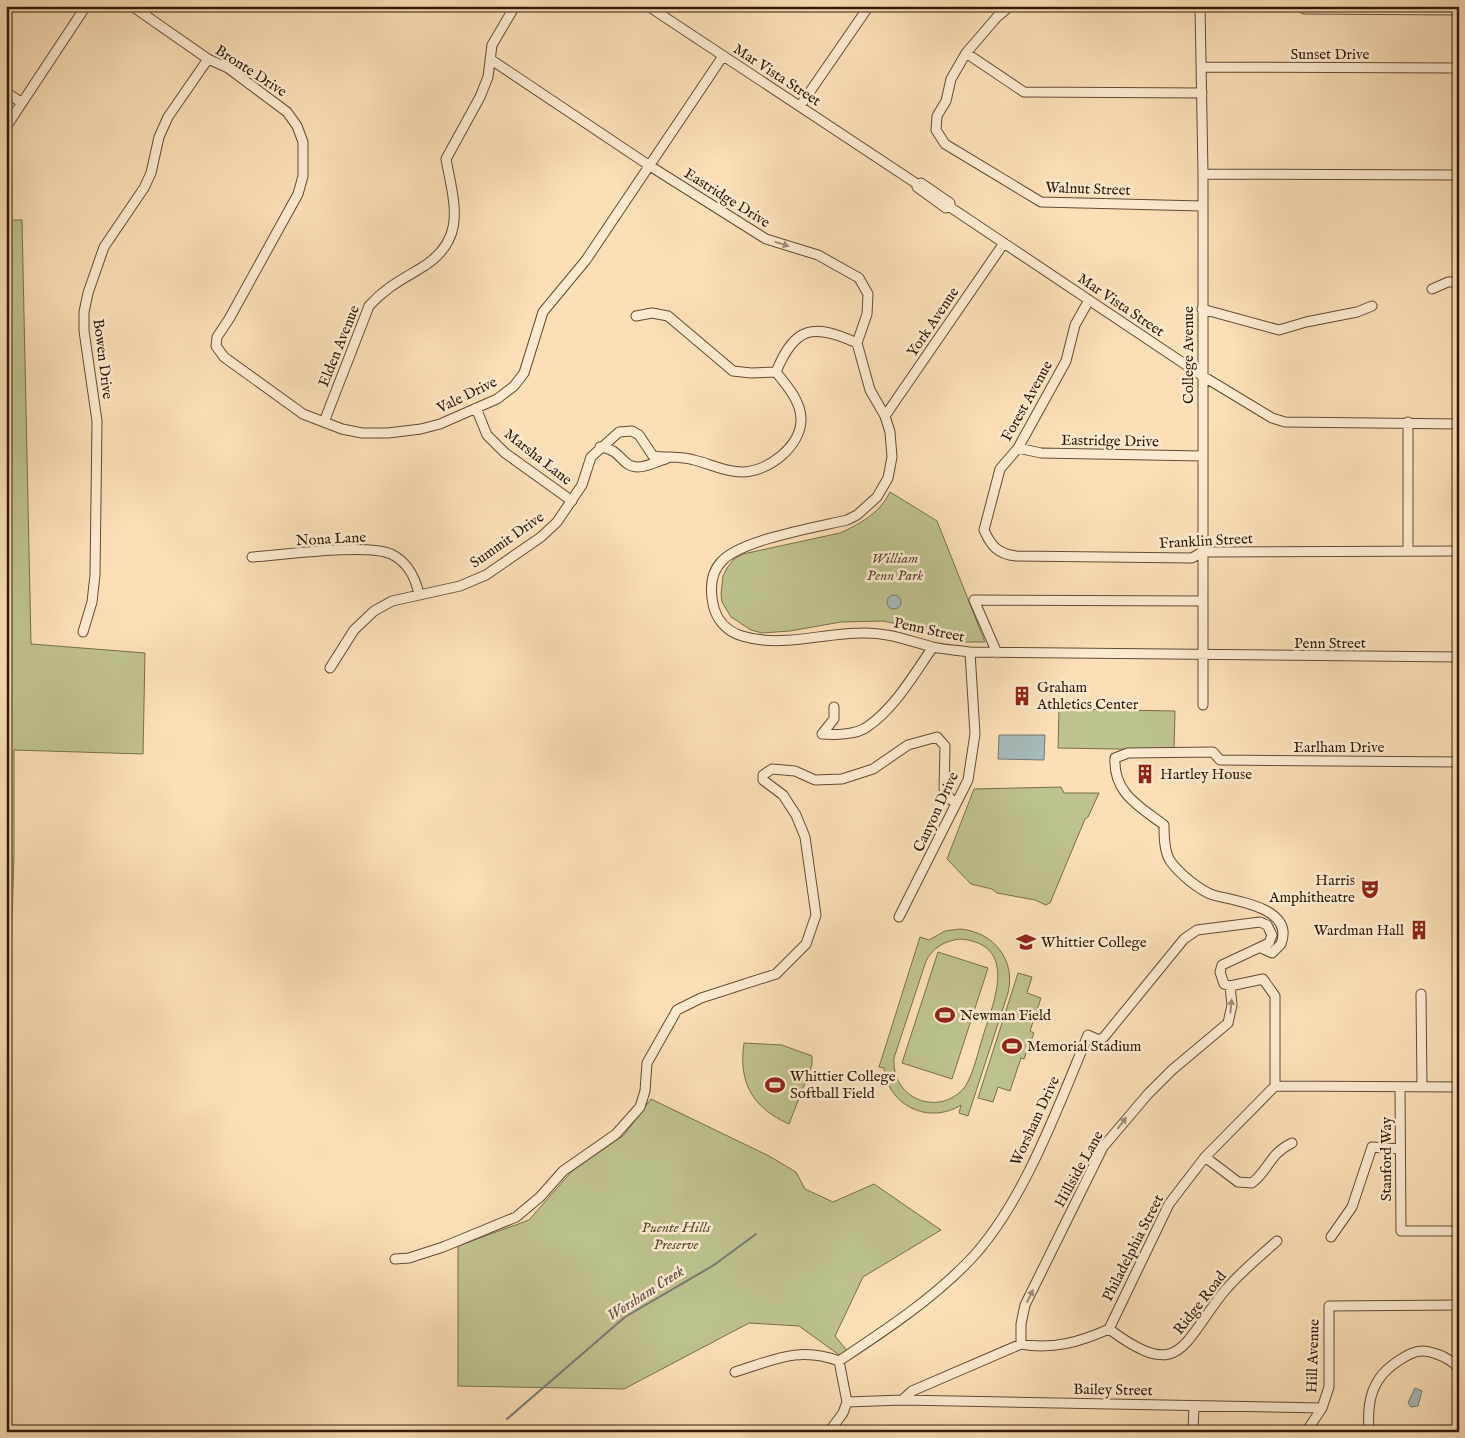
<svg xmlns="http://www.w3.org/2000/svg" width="1465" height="1438" viewBox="0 0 1465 1438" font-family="'IM FELL English',serif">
  <rect width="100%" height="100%" fill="#fbdfb6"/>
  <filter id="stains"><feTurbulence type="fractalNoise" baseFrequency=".004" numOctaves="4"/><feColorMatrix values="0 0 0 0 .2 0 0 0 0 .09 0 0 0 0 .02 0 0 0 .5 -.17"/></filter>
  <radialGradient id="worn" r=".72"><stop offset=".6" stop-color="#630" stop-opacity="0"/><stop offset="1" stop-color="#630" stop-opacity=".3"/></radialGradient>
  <path fill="#bec28e" stroke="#776e4b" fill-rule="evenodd" d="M6,220H22L31,644L145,653L143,754L14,750V856L9,1018L6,1020Z
    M890,492L937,521L985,642H957L920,629L883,621L841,622L790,631L762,633L751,630L731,617L722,602L721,594L723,576L727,568L734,559L743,554L840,533C860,524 880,513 890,492Z
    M1059,709L1175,711L1174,750L1058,748Z
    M1061,787L1064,793H1099L1088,817L1085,819L1050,903L1046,905L1035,900L997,893L992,889L971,884L947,859L974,789Z
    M960,929C994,932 1016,960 1008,993L968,1116L959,1113L961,1105C929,1125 888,1106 884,1068L879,1067L920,937L929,940L945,931ZM960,939C1019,944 994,1001 983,1036C978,1052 974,1072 965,1087C939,1118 891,1099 894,1058L926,961C933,947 945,941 960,939Z
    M938,952L988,968L952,1079L902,1063Z
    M1018,973L1032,977L1027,993L1041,998L1030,1031L1034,1033L1024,1059L1021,1058L1010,1091L998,1087L993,1102L978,1098Z
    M744,1043L782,1045L812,1056V1065L789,1124C753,1108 738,1083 744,1043Z
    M651,1099L769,1156L796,1172L805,1189L833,1202L874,1184L941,1230L863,1277L835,1336L849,1353L842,1357L799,1326L749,1323L624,1389L458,1386V1246L529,1220L572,1171L624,1135Z"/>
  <path fill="#a6b9bb" stroke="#777973" d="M887 602a7 7 0 1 1 14 0a7 7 0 1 1-14 0Z
    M999,735H1045L1044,760L998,759Z
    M1415,1388L1422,1391L1418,1406L1411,1407L1408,1403Z"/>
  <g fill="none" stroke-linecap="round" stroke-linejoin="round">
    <path stroke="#777973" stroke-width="2" d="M507,1419L625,1317L714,1265L756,1234"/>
    <defs>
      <path id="minor" d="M132,6L208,59L228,68L287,112L297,126L303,142V176L298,194L229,319L217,337L216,346L224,357L303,414L342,429L362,433H388L421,429L440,424L497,399L514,386L524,373L543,312L586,260L723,56
        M648,6L917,184L921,183L950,203V207L1201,375L1272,418L1285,422L1459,424
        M1010,6L997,17L966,53L951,79L946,101L937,116L936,130L945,144L1041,202L1202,206
        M1200,6L1203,174V705
        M1304,9L1459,10
        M966,53L1024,92L1202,93
        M490,59L650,166L766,239L818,255L859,278L868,294L867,314L857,343L870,390L885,416L890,432L892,457L888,478L877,497L857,515L847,520C817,527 741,540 722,561C711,572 710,589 713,604C716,619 726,631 742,636C782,648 822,633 862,633C887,632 909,641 933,647C945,650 958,650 970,652L1459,657
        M1201,67L1459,68
        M6,92L22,103
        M800,106L869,6
        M6,127L86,6
        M1203,174L1459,175
        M917,187L946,208L950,207
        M1432,289L1448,282H1459
        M1089,300L1075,325L1066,361L1018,448L1000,469L984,530C991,546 998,554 1016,556L1192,558L1202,552L1459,551
        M1202,309L1279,330L1306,322L1357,312L1372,306
        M636,316L652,313L668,316L733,371L751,373L776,372
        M776,372C795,326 813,323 857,343
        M476,408L487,435L505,453L572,501
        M885,416L1004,243
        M324,422L369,306C385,288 401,280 421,268C468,240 454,203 446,159L480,97L488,77L492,45L515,6
        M600,447C622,449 621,467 638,467C647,467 658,461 666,459
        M1018,448L1041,453L1202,456
        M1408,550V422
        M252,557C282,555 367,543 391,554C408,562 415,577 419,594
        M83,632L92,602L95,575L97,421L84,331V312L88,293L104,247L144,188L151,173L159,137L168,117L208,59
        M997,653L974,600L1203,601
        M330,668L354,630L374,611L392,601L460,586L486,575L541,537L557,522L582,485L591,457L619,432L632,431L639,435L653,456C666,458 681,456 694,460C711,464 724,472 742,472C768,472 802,446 801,418C800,400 787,386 776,372
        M834,707V719L822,734C834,735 856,735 867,727C895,708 914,674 933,647
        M899,917L968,780L975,734L970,652
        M1261,948L1272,953L1281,944C1295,907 1234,901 1213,895C1199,890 1180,874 1171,862C1164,853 1164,836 1164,825C1139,806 1113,793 1115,758L1128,753L1213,752L1220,760L1459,762
        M1421,994L1422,1087
        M1400,1087L1401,1231H1459
        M1205,1157L1238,1182L1252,1183C1269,1170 1269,1154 1292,1143
        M1331,1237L1352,1207L1372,1147L1400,1149
        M395,1259L409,1258L443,1247L516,1217L540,1197L563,1171L616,1134L640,1107L645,1091L647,1063L677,1010L701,998L776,974L806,944L816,915L805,837L796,815L783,795L763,780V775L772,769L795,771L815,780L842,779L873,769L908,745L937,737L945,746L944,789L951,800L957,801
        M1109,1329C1179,1381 1181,1347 1222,1294C1238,1274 1258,1258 1277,1241
        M1021,1344V1324L1025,1305L1103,1147L1148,1094L1172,1070L1228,1023L1232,1005L1230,986
        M735,1372C774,1360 799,1346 839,1361
        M902,1400L1322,1408
        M847,1402L839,1361C884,1331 930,1301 968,1262C1022,1207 1058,1107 1088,1035L1099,1040L1104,1037L1184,939L1197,930L1260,922L1267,925L1272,935L1269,943L1222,965L1220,972L1224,984L1230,986L1263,979L1275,996V1086
        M829,1432L843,1413L847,1402L902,1400L912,1391L1021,1344C1052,1350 1080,1342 1109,1329L1169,1204L1205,1157L1275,1086L1459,1087
        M1193,1432L1194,1406
        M1306,1432L1322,1408L1329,1387V1306L1459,1305
        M1369,1432C1368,1414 1368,1395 1379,1379C1386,1368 1410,1350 1423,1351C1430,1351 1436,1354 1442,1356C1449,1360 1456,1363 1459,1371
        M1373,1432H1381"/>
    </defs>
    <use href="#minor" stroke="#634a34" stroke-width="11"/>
    <use href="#minor" stroke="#fcead0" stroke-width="9"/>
  </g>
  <defs><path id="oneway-solid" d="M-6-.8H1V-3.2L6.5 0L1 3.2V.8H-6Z" transform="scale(1.25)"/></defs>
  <g fill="#a08c76">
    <use href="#oneway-solid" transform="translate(782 244) rotate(17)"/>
    <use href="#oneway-solid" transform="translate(1231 1006) rotate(-85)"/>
    <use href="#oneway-solid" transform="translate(1122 1123) rotate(-52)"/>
    <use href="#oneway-solid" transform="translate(1030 1296) rotate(-64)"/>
  </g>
  <defs>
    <symbol id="building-bare" viewBox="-9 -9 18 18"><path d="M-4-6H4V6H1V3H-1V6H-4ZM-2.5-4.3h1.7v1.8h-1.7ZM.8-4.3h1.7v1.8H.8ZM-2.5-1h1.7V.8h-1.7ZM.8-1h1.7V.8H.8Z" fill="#8f2418" stroke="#fcead0" stroke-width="2.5" paint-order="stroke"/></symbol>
    <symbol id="theatre-bare" viewBox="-9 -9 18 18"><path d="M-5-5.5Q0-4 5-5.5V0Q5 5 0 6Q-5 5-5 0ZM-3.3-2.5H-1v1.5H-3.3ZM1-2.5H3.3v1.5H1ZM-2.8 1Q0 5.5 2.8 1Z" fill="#8f2418" stroke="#fcead0" stroke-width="2.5" paint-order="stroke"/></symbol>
    <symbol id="university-bare" viewBox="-9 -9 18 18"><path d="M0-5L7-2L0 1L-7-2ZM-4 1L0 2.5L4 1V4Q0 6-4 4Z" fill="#8f2418" stroke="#fcead0" stroke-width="2.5" paint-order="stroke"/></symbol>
    <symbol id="stadium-bare" viewBox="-9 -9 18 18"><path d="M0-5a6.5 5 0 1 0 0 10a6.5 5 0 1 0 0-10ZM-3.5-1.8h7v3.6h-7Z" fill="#8f2418" stroke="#fcead0" stroke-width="2.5" paint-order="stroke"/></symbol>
  </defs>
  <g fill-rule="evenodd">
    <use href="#building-bare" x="1008" y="682" width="28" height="28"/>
    <use href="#building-bare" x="1131" y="760" width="28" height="28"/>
    <use href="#theatre-bare" x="1356" y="875" width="28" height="28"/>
    <use href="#building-bare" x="1405" y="916" width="28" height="28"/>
    <use href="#university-bare" x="1012" y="928" width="28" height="28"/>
    <use href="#stadium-bare" x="931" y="1001" width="28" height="28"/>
    <use href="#stadium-bare" x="998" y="1032" width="28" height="28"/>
    <use href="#stadium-bare" x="761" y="1071" width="28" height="28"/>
  </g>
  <g text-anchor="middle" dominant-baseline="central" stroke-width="5" stroke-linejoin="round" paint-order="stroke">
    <g font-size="15" fill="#301908" stroke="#fcead0">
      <text x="1330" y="54">Sunset Drive</text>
      <text transform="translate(251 71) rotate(33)">Bronte Drive</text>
      <text transform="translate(777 75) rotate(33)">Mar Vista Street</text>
      <text transform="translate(1088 189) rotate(2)">Walnut Street</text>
      <text transform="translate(727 198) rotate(32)">Eastridge Drive</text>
      <text transform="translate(1121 305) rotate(34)">Mar Vista Street</text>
      <text transform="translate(933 322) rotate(-56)">York Avenue</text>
      <text transform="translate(339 346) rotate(-68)">Elden Avenue</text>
      <text transform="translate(1188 355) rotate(-90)">College Avenue</text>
      <text transform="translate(103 359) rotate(83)">Bowen Drive</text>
      <text transform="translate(467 395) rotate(-26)">Vale Drive</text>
      <text transform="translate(1027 401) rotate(-61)">Forest Avenue</text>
      <text transform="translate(1110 441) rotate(1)">Eastridge Drive</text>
      <text transform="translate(538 457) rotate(38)">Marsha Lane</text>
      <text transform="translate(331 539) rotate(-3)">Nona Lane</text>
      <text transform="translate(507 540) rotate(-35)">Summit Drive</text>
      <text transform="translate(1206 541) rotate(-3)">Franklin Street</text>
      <text transform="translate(929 630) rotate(12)">Penn Street</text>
      <text x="1330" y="643">Penn Street</text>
      <text x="1339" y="747">Earlham Drive</text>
      <text transform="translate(936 812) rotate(-65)">Canyon Drive</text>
      <text transform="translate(1035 1121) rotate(-65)">Worsham Drive</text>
      <text transform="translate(1386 1159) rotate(-90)">Stanford Way</text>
      <text transform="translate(1079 1169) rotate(-61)">Hillside Lane</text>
      <text transform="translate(1133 1248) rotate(-63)">Philadelphia Street</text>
      <text transform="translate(1200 1303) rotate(-52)">Ridge Road</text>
      <text transform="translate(1313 1356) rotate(-88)">Hill Avenue</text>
      <text transform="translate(1113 1390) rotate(1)">Bailey Street</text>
    </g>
    <g font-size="15" font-style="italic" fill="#5b4c30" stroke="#fcead0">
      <text x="895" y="558">William<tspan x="895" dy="17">Penn Park</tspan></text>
      <text x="676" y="1227">Puente Hills<tspan x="676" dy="17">Preserve</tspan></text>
    </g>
    <g font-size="15" fill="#301908" stroke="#fcead0" text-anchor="start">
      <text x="1037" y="687">Graham<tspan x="1037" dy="17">Athletics Center</tspan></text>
      <text x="1160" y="774">Hartley House</text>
      <text x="1355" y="880" text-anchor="end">Harris<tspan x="1355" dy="17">Amphitheatre</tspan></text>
      <text x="1404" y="930" text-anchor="end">Wardman Hall</text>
      <text x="1041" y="942">Whittier College</text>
      <text x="960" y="1015">Newman Field</text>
      <text x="1027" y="1046">Memorial Stadium</text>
      <text x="790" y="1076">Whittier College<tspan x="790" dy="17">Softball Field</tspan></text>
    </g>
    <g font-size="16" font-style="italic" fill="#595147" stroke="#fcead0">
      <text transform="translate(646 1294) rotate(-33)">Worsham Creek</text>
    </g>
  </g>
  <rect width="1465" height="1438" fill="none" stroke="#fbdfb6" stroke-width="25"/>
  <rect x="8" y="8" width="1450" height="1423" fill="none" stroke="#301908" stroke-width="2.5"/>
  <rect x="12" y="12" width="1440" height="1413" fill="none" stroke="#301908"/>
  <rect width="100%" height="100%" filter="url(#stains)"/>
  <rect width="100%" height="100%" fill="url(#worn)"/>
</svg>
